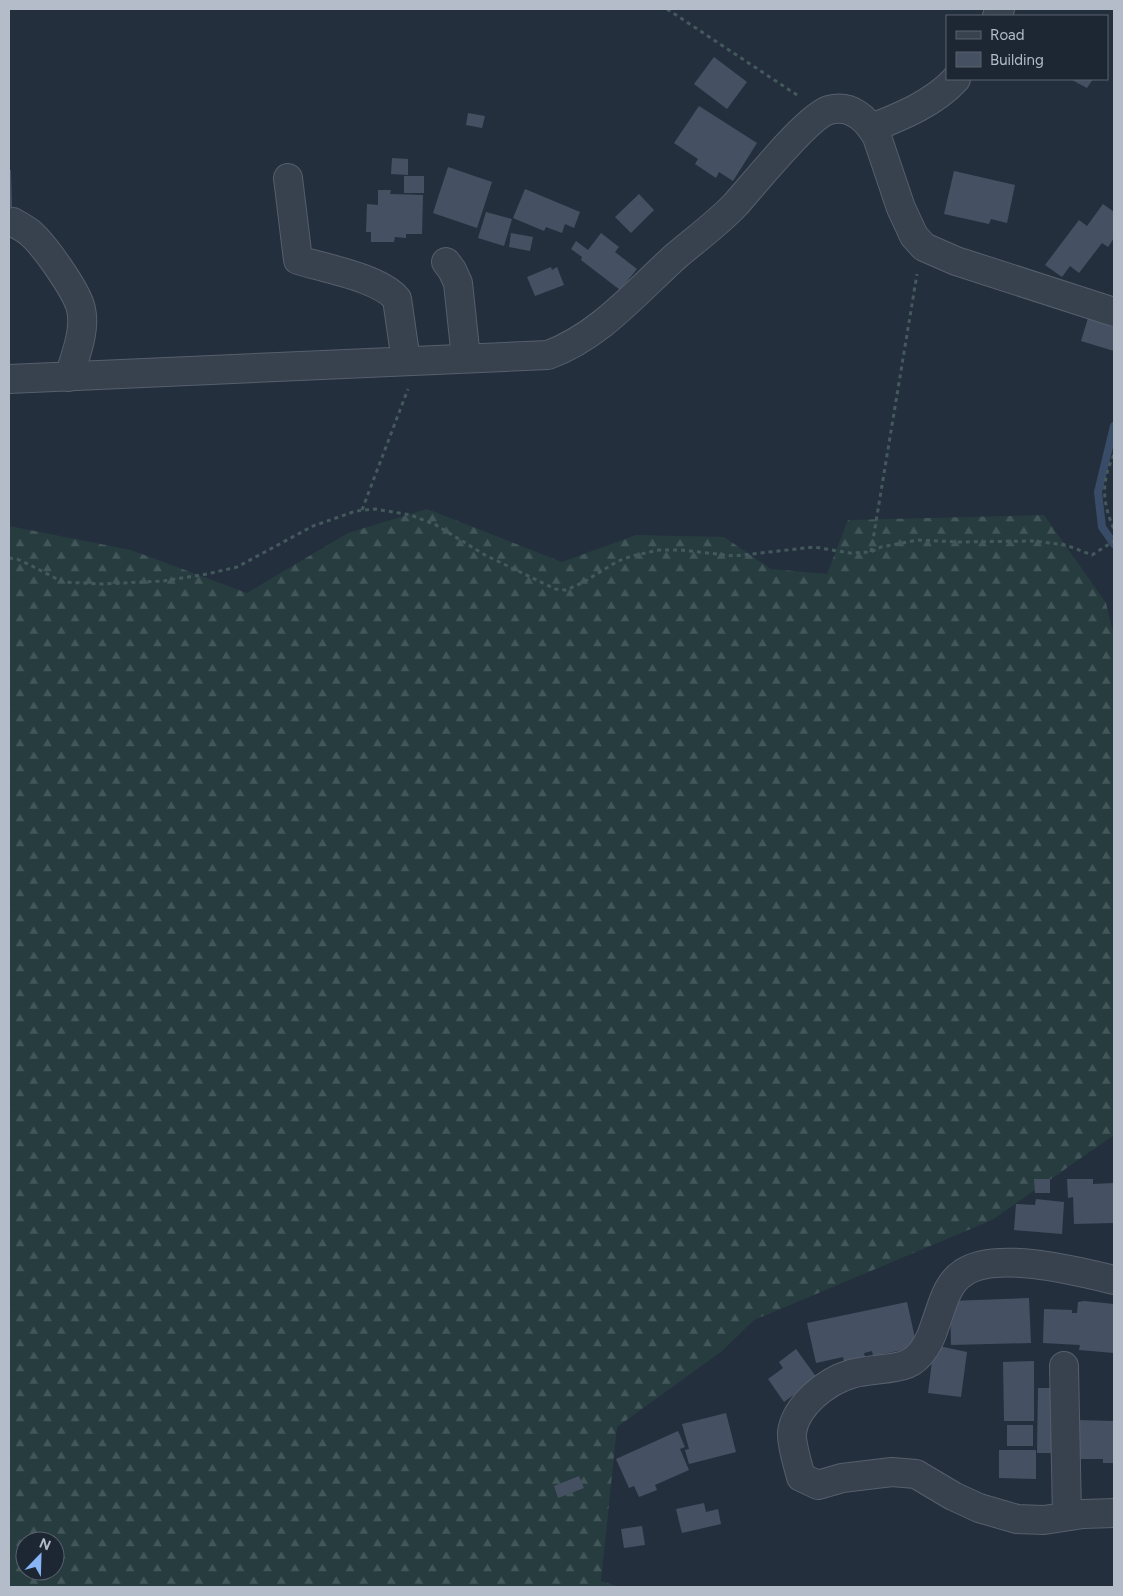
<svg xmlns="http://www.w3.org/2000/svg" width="1123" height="1596" viewBox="0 0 1123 1596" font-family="Figtree,sans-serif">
  <defs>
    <pattern id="forest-firs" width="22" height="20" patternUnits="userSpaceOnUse" patternTransform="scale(1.25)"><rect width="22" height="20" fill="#263c3f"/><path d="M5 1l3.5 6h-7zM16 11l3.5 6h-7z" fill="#435659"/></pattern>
  </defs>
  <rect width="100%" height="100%" fill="#242f3e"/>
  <path fill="url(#forest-firs)" fill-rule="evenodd" d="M427,509L562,562L636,535L724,537L771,569L827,574L848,520L1044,515L1106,603L1114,636V1135L992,1220L754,1320L722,1351L617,1427L601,1581L619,1587H9V526L131,550L247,593L348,533ZM25,1541H55V1571H25Z"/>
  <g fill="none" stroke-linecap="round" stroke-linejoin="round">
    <path stroke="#394c67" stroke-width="8" d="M1114,426L1098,492L1102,527L1114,544"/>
  </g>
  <path fill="#455162" d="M714,57L747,82L727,109L694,84Z
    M1072,79H1093L1087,88L1072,80Z
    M699,106L757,143L733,181L719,172L716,178L695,164L698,159L674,143Z
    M468,113L485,116L482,128L466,125Z
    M392,158L408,159V175L391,174Z
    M448,167L492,182L477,228L433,213Z
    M9,170H11L12,207H9Z
    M954,171L1015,185L1007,223L991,219L989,224L944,214Z
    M404,176H424V193H404Z
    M525,189L580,212L574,228L565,224L562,233L546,227L544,231L513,218Z
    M378,190H391L390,194L423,195L422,234H406V238L395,237L394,242H371V232H366L367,204L378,205Z
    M639,194L654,210L631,233L615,217Z
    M1103,204L1114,212V238L1108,247L1102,243L1079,273L1070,266L1062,277L1045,265L1079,220L1087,226Z
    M486,212L512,219L504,246L478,238Z
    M511,233L533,237L530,251L509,247Z
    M601,233L619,247L615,252L637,269L620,290L581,260L582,257L571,249L576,241L588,250Z
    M551,267L552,270L557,267L564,285L535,296L527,277Z
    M1088,318L1114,326V351L1081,341Z
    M1034,1179H1050V1193H1035Z
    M1067,1179H1093V1184L1114,1183V1223L1074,1224L1073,1197L1068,1198Z
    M1036,1199L1064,1202L1062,1234L1014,1230L1016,1204L1035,1205Z
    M1029,1298L1031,1343L951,1345L950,1301Z
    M1084,1301L1114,1304V1353L1079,1350L1080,1345L1043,1343L1044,1309L1072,1310V1313H1077L1078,1302Z
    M907,1302L917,1347L873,1356L872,1351L864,1353L865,1357L844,1362L843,1357L816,1363L807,1323Z
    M934,1345L967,1352L961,1397L928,1393Z
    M796,1349L817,1378L784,1402L768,1379L783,1368L779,1362Z
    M1034,1361V1421H1004L1003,1362Z
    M1038,1388H1057V1453H1037Z
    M726,1413L736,1452L689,1464L685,1450L689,1449L682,1424Z
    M1076,1420L1114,1421V1463H1103V1459H1075Z
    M1007,1425H1033V1446H1007Z
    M678,1431L685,1447L680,1449L689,1470L655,1485L657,1490L639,1497L634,1486L629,1488L616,1459Z
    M999,1450H1036V1479L999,1478Z
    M579,1476L584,1488L558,1498L554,1486Z
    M704,1503L706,1512L718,1509L721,1524L682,1533L676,1509Z
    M642,1526L645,1545L624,1548L621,1529Z"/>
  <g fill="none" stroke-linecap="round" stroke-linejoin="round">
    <defs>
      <path id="minor" d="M997,16L1000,9
        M872,128C902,116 934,103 956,79
        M288,178L298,260C324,268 380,278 397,299L406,361
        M13,222C18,225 24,228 29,232C43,243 77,291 81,309C86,331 75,356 69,377
        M446,262L452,270L458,283L466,358
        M9,379L548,355C600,336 636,292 676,256C696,239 718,223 736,204C753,185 808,116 829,110C851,104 867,119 877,137L901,208L914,236L924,247L956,261L1114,312
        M1114,1280C1077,1271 995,1250 963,1273C946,1284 942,1307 935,1325C931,1339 922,1358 907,1364C893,1370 868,1369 851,1374C827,1381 796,1405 792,1432C791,1444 798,1465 801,1477L818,1485L842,1478L892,1472L916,1474L953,1496L979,1508L1017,1519L1044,1520L1083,1514L1114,1513
        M1064,1366L1067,1516"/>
    </defs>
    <use href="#minor" stroke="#565f6c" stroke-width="30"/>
    <path stroke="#44595c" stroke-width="3" stroke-dasharray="4 4" stroke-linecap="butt" d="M667,9L800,97
      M1114,455C1101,481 1102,502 1114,529
      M362,510L408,389
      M871,552L917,274
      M9,558L17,559L28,564L63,582L102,584L163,581L207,574L237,567L313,526L356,511L375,509L411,515L436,525L485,555L555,589L566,590L582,583L618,561L632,556L659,550H681L734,556L814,547L850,553L871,552L881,547L918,540L960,542L1033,541L1066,545L1092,555L1114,541"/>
    <use href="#minor" stroke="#38414e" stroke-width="28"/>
  </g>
  <rect width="1123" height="1596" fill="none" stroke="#b4bcc9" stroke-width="20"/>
  <rect x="946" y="15" width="162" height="65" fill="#1d2633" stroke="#59626f"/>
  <rect x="956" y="31" width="25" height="8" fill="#38414e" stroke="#59626f"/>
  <text x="990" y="40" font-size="15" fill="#b4bcc9">Road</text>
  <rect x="956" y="52" width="25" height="15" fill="#455162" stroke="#59626f"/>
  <text x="990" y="65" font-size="15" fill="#b4bcc9">Building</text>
  <g transform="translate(40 1556) rotate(23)"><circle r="24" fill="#1d2633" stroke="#59626f"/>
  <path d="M0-4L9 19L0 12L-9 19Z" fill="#8ab4f8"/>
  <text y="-8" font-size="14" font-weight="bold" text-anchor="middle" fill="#b4bcc9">N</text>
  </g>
</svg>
